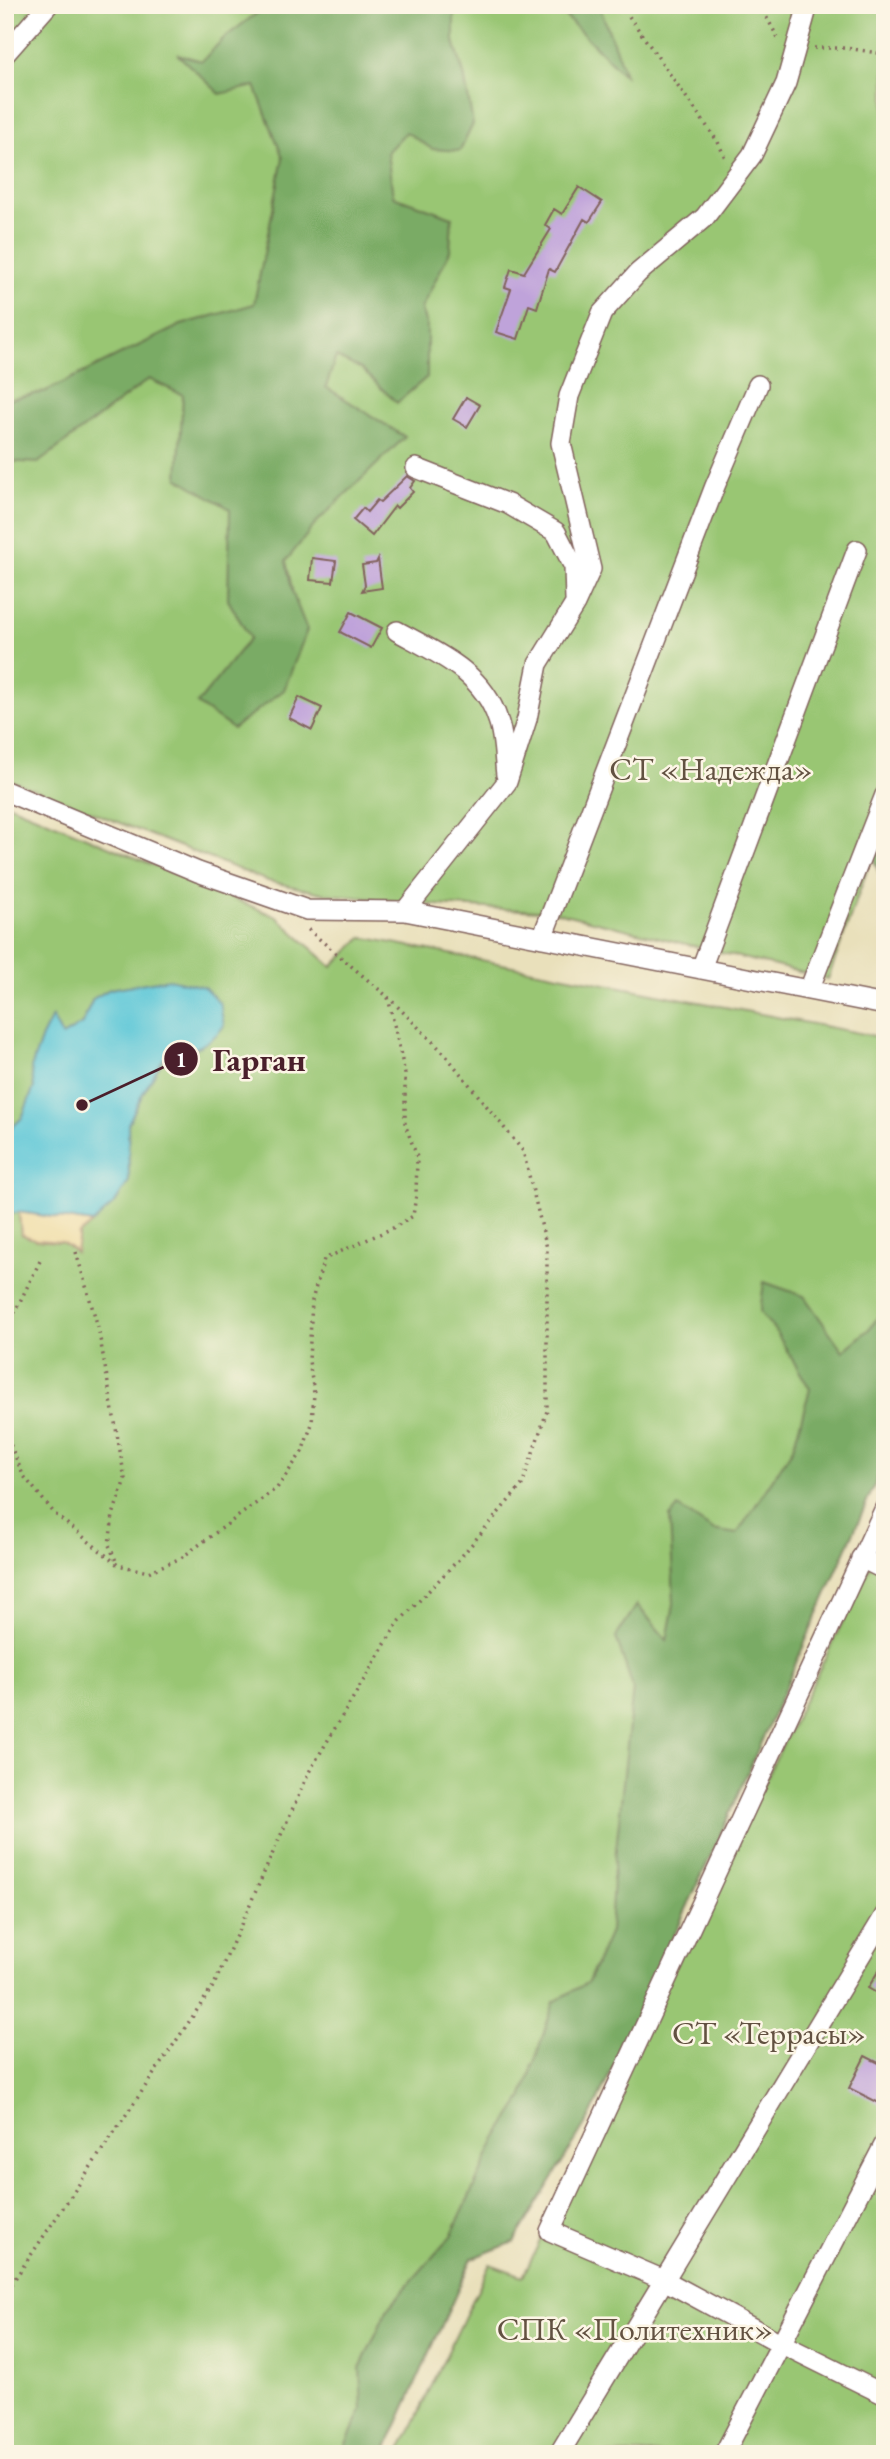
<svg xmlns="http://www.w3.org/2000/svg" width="890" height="2459" viewBox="0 0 890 2459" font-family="'EB Garamond',serif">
  <rect width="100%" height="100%" fill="#fcf5e5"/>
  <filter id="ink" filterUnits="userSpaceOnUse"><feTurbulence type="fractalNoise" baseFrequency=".0143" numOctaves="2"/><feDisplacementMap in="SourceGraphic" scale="14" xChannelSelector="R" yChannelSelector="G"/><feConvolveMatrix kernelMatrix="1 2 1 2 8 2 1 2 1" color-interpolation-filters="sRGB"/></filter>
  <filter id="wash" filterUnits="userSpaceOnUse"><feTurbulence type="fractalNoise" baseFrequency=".00686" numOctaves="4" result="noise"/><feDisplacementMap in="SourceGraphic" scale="28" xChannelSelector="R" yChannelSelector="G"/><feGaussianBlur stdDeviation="1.57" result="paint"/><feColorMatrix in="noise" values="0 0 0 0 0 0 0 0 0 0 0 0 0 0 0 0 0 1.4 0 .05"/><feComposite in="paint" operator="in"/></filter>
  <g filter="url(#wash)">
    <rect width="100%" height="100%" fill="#e9e0bb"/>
    <path fill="#99c673" stroke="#72724f" stroke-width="2" d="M5,5H885V820L828,979L556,912L436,905L326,894L268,881L5,778Z
      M5,803L277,917L332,967L362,937L885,1038V1387L514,2242L472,2258L384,2454H5V1216L19,1212L21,1234L36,1240L62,1242L75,1252L79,1234L93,1223L129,1181L128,1124L143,1093L164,1058L190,1051L169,980L110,989L93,999L82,1024L62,1036L52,1018L42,1037L32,1067L34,1087L22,1118L5,1134Z
      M885,1535V2454H399L490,2264L523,2276Z"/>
    <path fill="#7aab65" stroke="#626548" stroke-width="2" d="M265,5H454V41L464,74L473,124L460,151L432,149L406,132L387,152L393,196L452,217L450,251L421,309L427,327V377L397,403L361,369L336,357L326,387L405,437L318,521L286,561L293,594L307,630L284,690L233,729L197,704L250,638L228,600L230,509L178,478L183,395L149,379L38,463L5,461V400L44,392L181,325L254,304L283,158L255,86L220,94L177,54L202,61L224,38L265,7Z
      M554,5H599L626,77Z
      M885,822V887L872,856Z
      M764,1282L804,1296L843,1351L868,1330L885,1309V1461L875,1484L713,1851L591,2115L514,2242L472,2258L384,2454H341L362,2410L360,2368L388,2308L451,2236L496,2139L522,2099L554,2002L588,1982L610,1932L613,1878L633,1688L616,1637L637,1605L667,1640L674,1604L670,1517L678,1507L713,1530L737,1534L793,1448L810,1389L776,1332L760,1312Z"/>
    <path fill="#eeda9e" stroke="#9c7c64" stroke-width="2" d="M19,1212L93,1223L79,1234L76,1252L62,1242L36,1240L21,1234Z"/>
    <path fill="#5ec8d8" stroke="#547482" stroke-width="2" d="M169,979L204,987L220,1003L224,1026C208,1047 189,1051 164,1058L143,1093L128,1124L129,1181L115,1203L93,1223L19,1212L5,1216V1134L22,1118L34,1087L31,1068L42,1037L52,1017L62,1036L82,1024L93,999L110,989Z"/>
    <g id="blocks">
      <path fill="#bfa3da" d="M579,187L602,202L589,222L584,219L555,272L549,269L537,308L529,305L518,339L496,332L511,289L505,287L511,269L524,273L551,229L545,225L554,209L562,214Z
        M466,397L480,405L467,427L453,419Z
        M407,476L415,481L410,488L413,492L397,508L395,506L372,536L353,520L363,508L367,512L377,500L380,502Z
        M312,558L336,561L333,582L310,580Z
        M378,559L382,588L362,591L365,585L362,565L376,563Z
        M351,612L382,628L371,648L340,632Z
        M299,697L322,708L312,730L289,718Z
        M885,1960V1998L868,1988Z
        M865,2056L885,2066V2096L881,2104L849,2088Z"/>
    </g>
  </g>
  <g filter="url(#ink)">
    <use href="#blocks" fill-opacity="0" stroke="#82635d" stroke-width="2"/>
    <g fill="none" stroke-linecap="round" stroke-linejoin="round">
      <defs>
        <path id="minor" d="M5,54L48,5
          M416,468L508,504L556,532L574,567L575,600
          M397,631C437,653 483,672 498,720C504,736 504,757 506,775
          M5,791L198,872L307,910L405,911L885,1005
          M405,911L507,782L527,719L538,664L575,604L591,569L561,443L569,396L602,313L638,273L705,217L752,155L786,83L808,5
          M542,938L715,486L758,385
          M701,969L857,550
          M809,990L885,795
          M885,1508L550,2231L664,2280L782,2344L885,2395
          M861,1558L885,1570
          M559,2454L885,1915
          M724,2454L885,2143"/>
      </defs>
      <use href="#minor" stroke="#82635d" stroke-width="22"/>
      <path stroke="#82635d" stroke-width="3.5" stroke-dasharray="2 5" stroke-linecap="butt" d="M621,5L718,142L726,160
        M760,5L779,40
        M814,48H846L885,54
        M76,1252L98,1327L125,1479L113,1515L109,1545L117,1563
        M5,1332L41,1259
        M5,1432L23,1475L55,1514L118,1565L148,1572L181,1558L277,1488L302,1452L312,1424L314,1393L309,1361L312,1300L324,1259L395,1227L413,1216L416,1195L417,1157L405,1124V1074L388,997L305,927
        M5,2318L10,2286L214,1985L309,1772L397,1624L460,1558L522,1485L547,1411V1248L523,1151L443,1052L388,997"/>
      <use href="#minor" stroke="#fff" stroke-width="19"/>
    </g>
  </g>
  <g text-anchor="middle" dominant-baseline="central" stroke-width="5" stroke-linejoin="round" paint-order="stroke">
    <g font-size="32" fill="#625141" stroke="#fcf5e5">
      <text x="711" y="769">СТ «Надежда»</text>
      <text x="769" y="2033">СТ «Террасы»</text>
      <text x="635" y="2329">СПК «Политехник»</text>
    </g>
  </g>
  <path fill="none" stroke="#4a1f2b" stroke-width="2.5" d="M82 1105L181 1059"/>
  <g fill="#4a1f2b" stroke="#fcf5e5" stroke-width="2.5">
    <circle cx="82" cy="1105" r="7"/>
    <circle cx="181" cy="1059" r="18"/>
  </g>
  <g font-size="21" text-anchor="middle" font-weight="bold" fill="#fff">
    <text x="181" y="1067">1</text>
  </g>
  <g font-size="33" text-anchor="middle" font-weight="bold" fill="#4a1f2b" stroke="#fcf5e5" stroke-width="5" stroke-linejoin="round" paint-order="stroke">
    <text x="259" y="1071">Гарган</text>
  </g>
  <rect width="890" height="2459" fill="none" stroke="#fcf5e5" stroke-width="28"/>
</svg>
